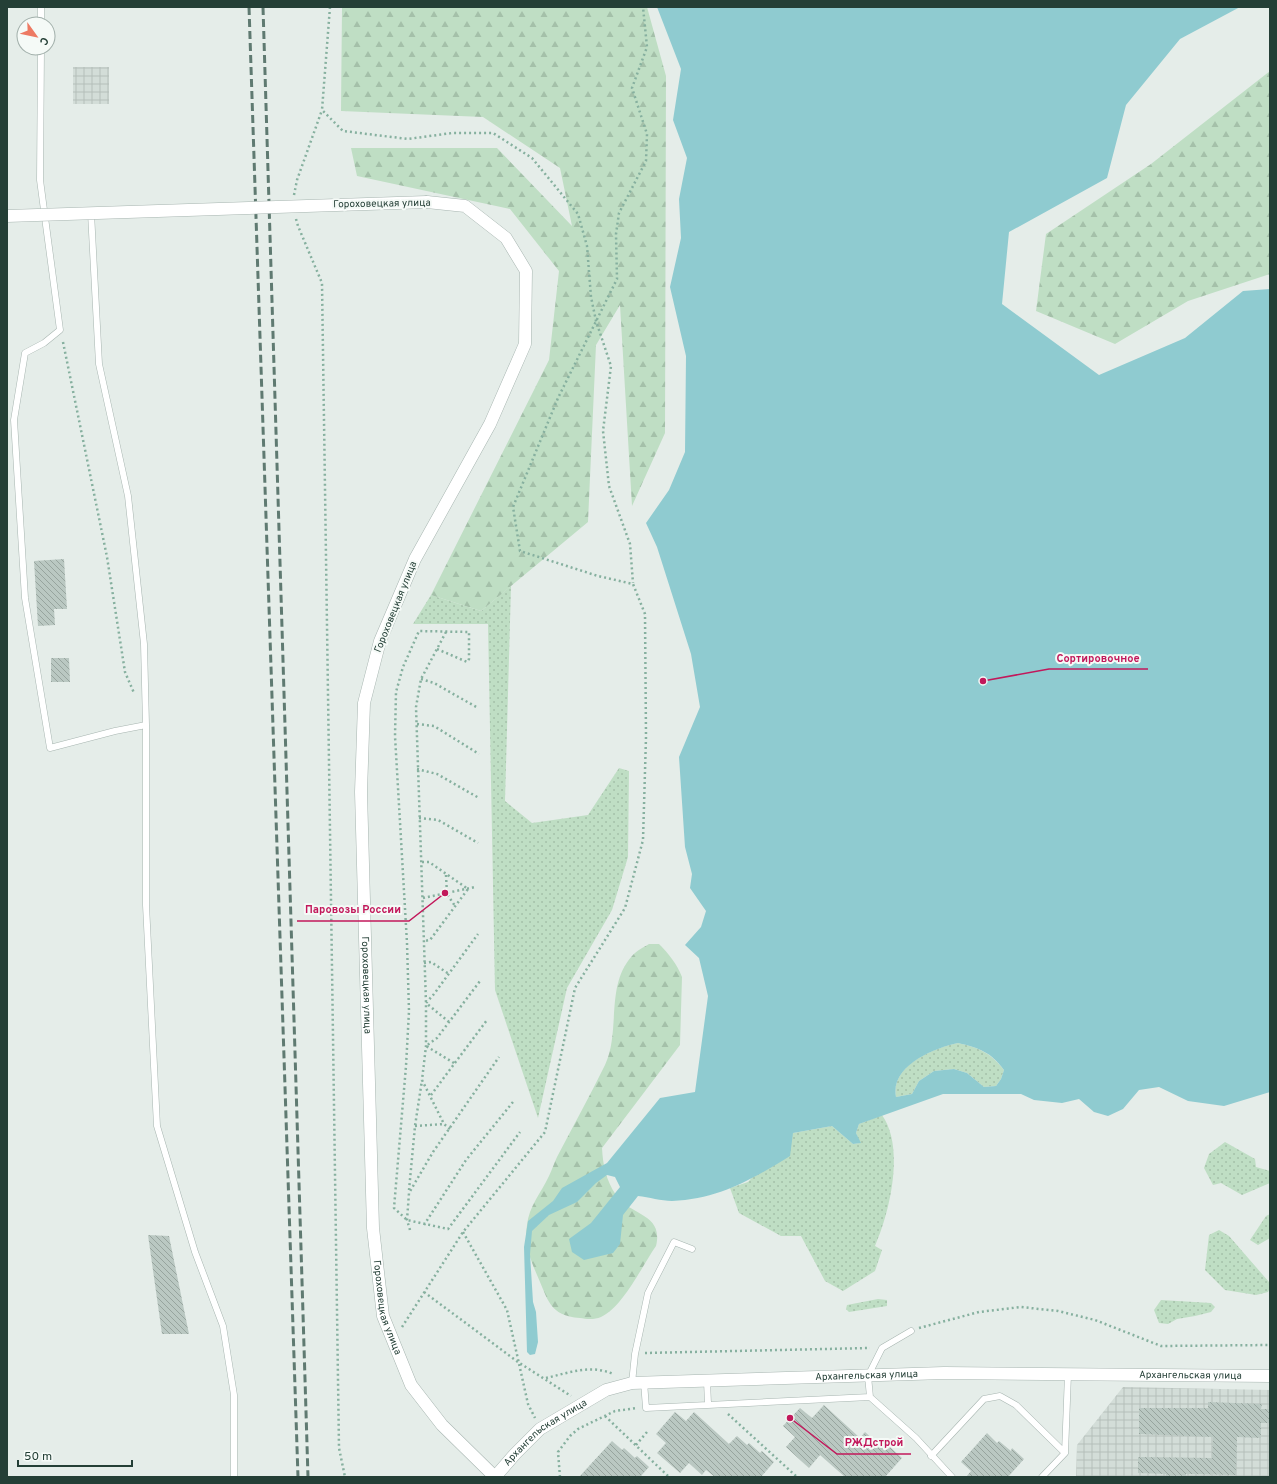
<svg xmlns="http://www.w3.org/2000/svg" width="1277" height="1484" viewBox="0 0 1277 1484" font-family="Overpass,sans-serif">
  <defs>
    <pattern id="industrial-grid" width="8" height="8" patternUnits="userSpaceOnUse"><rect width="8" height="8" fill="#d3ddd8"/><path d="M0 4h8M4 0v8" fill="none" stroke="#b5bfba"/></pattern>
    <pattern id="grass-dots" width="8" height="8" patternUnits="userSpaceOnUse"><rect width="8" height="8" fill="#bfdec4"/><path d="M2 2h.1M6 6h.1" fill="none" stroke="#a4c0a9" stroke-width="1.8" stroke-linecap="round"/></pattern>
    <pattern id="forest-firs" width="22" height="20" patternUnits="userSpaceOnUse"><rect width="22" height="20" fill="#bfdec4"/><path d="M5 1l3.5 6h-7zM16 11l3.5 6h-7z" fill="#a4c0a9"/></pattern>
    <pattern id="building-back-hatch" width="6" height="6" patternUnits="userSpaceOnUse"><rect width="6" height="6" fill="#bac8c2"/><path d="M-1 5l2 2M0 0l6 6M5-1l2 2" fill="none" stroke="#97a49e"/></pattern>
  </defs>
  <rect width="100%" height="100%" fill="#e5ede9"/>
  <path fill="url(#industrial-grid)" d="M73,67H109V104H73Z
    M1123,1387L1270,1390V1477H1076L1077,1445Z"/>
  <path fill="url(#grass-dots)" d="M511,586L505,801L532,823L588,815L619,768L629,771L628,857L612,910L567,988L538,1118L495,990L488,624H413L431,595L481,611Z
    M958,1043C979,1048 990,1052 1004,1070L1001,1079L996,1086L984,1087L967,1073L954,1069L934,1071L919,1081L912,1094L896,1097C890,1066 933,1048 958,1043Z
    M882,1115C905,1147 890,1212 875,1246L882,1250L875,1271L843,1291L825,1281L801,1236H781L739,1213L730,1188L748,1182L793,1133L832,1126L853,1144L860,1143L856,1133L859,1124Z
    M1225,1142L1255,1159L1256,1167L1270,1171V1183L1242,1195L1221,1183L1213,1185L1204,1168L1209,1154Z
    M1270,1214V1238L1258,1245L1250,1240L1266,1216Z
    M1219,1230L1229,1236L1269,1282L1270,1288L1268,1292L1256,1295L1225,1290L1205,1270L1209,1235Z
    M878,1299L887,1300V1306L849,1312L846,1309L847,1305Z
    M1161,1300L1211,1303L1215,1307L1211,1312L1195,1316L1177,1319L1168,1324L1159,1323L1154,1310Z"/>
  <path fill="url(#forest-firs)" d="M342,7H647L666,76L665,433L632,506L620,305L596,345L588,522L481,611L431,595L549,360L559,271L510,209L357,176L351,148H497L572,226L560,168L483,117L341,111Z
    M1270,71V274L1188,301L1115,344L1036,311L1046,234L1151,164Z
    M649,944H659C669,954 677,964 682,977L680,1045L602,1148C603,1166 606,1180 616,1195C630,1216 664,1213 656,1246C642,1266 623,1307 601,1317C594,1320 586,1319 580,1318C549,1316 548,1299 537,1275C530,1258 524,1244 527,1225C529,1206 541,1193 549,1176C552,1170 554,1163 557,1157C573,1126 590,1096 605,1065C621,1031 605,986 632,956C636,951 644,947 649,944Z"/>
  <path fill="#8fcbd0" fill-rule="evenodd" d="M657,7H1240L1180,39L1126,105L1107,178L1009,232L1002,304L1099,375L1185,338L1243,291L1270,289V1092L1224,1106L1188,1101L1159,1087L1139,1090L1123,1109L1108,1116L1094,1112L1079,1099L1062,1103L1034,1100L1021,1094H943L859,1124L856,1133L861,1143L853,1144L832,1126L793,1133L790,1156C751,1180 719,1199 672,1201C661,1201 649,1197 638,1196L623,1215L620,1244L613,1253L584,1260L572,1252L569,1239L591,1223L620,1187L615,1177L607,1175L596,1183L577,1202L549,1215L532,1231L530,1254L533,1302L536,1312L538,1342L535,1354L530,1355L527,1352L524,1247L528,1221L553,1201L562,1188L607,1163L660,1098L695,1092L708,996L699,958L685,945L701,927L706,911L690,888L692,874L685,847L679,757L700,707L691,654L657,547L646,523L669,490L685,452L686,356L670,287L681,238L679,199L687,158L673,120L681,69ZM958,1043C979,1048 991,1052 1004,1070L1001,1079L996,1086L984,1087L967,1073L954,1069L934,1071L919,1081L912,1094L896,1097C890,1066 934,1048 958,1043Z"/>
  <path fill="url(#building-back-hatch)" d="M64,559L67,609H54L55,625L38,626L34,561Z
    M51,658H69L70,682H51Z
    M148,1235L169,1236L189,1334H162Z
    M1208,1402L1262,1404L1261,1409H1270V1423H1261V1438L1237,1437L1236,1475L1186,1474V1477H1166V1474L1138,1473V1457L1212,1458L1213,1437L1139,1434V1408H1208Z
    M824,1405L860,1438L865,1432L875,1441L877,1439L888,1449L890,1447L902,1458L885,1477H845L820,1455L809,1468L786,1447L795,1437L783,1426L800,1408L812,1418Z
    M675,1412L686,1421L694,1412L729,1444L737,1436L747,1445L749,1443L760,1453L762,1451L774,1462L761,1477H715L706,1470L702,1475L689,1463L680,1473L657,1453L666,1443L656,1434Z
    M987,1433L997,1443L999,1441L1011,1451L1012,1448L1024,1459L1008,1477H966L971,1471L961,1462Z
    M612,1441L622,1450L624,1448L635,1458L637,1456L649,1467L640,1477H579Z"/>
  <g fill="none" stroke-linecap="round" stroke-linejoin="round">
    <defs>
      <path id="lane" d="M41,24V7
        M41,48L40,180L60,330L44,343L25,353L14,420L25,598L50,748L115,731L146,725
        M91,213L99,364L128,496L144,644L146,725V905L157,1126L195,1252L223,1326L234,1395V1477
        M911,1331L882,1348L868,1376L870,1397L916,1438L952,1477
        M707,1381L708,1404
        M644,1382L646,1408L870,1397
        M632,1383L635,1354L648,1293L674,1242L692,1249
        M931,1456L984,1399L1000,1396L1016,1405L1065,1453
        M1042,1477L1065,1453L1068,1374"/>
      <g id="street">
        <path id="s1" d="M427,202L465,206L506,238L526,271L525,344L490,424L415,559L380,641L364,703L361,792L373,1228L383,1316L411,1385L442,1425L495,1477"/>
        <path id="s2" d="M495,1477L515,1454L540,1429L606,1390L632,1383L944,1373L1270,1376"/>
      </g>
    </defs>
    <use href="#lane" stroke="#a7b5b0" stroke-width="7"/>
    <use href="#street" stroke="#a7b5b0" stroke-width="13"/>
    <path stroke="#86b09f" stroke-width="2.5" stroke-dasharray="2 3" stroke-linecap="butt" d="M330,7L322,110L343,131L408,139L452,133H493L532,158L578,214L587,246L591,297L596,321L611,366L603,431L609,486L630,544L633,583
      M294,195L297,180L322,110
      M296,219L298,226L322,283L339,1448L345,1477
      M63,342L107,557L125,672L134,693
      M446,632L421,679L416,707L426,1003V1046L422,1080L444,1124L450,1129
      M437,649L467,662L469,659V632L419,631L403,667L396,692L395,736L407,943L409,1011L406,1066L394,1208L407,1220L448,1229L520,1132
      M421,679L434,683L478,708
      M417,724L434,726L479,754
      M417,769L437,774L479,798
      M419,818L438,820L478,843
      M422,862H429L468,889L430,940L424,941
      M446,875L447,894L455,906
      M423,898L475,887
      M424,963L431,962L449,974
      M449,1022L426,1003L434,994L478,934
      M454,1063L426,1046L437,1038L480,981
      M431,1095L487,1020
      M415,1126L444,1124
      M409,1190L415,1126L422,1080
      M424,1225L466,1160L513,1102
      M410,1230L407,1220L409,1193L433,1152L499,1057
      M463,1232L507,1310L528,1404L535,1418
      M424,1292L518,1362L571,1396
      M402,1327L463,1232L545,1132L575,988L625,908L643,840L646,737L645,614L633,584L598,576L520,551L513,507L558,398L617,279L616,234L619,213L646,161L647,134L632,88L647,47L643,7
      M919,1328L979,1312L1021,1307L1058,1311L1095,1320L1161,1346L1270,1345
      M645,1353L870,1348
      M546,1378C568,1373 591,1364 613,1374
      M728,1414L797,1477
      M605,1416L669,1477
      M636,1445L647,1432
      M560,1477L558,1452L570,1436L578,1429L615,1411L637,1408"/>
    <use href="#lane" stroke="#fff" stroke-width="6"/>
    <use href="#street" stroke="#fff" stroke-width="12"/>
    <path stroke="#5f7a71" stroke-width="3" stroke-dasharray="8 4" stroke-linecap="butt" d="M249,7L298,1477
      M263,7L308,1477"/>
    <defs>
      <path id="street-bridge" d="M7,216L427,202"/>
    </defs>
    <use href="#street-bridge" stroke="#a7b5b0" stroke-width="13" stroke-linecap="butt"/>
    <use href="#street-bridge" stroke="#fff" stroke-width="12"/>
  </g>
  <g text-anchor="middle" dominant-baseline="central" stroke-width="4" stroke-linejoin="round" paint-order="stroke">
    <g font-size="10" fill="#243f36" stroke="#f5faf7">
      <text transform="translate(382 204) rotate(-1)">Гороховецкая улица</text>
      <text transform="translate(396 607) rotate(-68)">Гороховецкая улица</text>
      <text stroke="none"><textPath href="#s1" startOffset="879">Гороховецкая улица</textPath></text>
      <text stroke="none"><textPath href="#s1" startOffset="1203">Гороховецкая улица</textPath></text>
      <text stroke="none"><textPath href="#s2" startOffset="728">Архангельская улица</textPath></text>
      <text stroke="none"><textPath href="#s2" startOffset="404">Архангельская улица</textPath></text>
      <text stroke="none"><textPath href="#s2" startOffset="68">Архангельская улица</textPath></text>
    </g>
  </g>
  <path fill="none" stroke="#c2185b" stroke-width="1.5" d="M983 681L1049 669H1148M445 893L409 921H297M790 1418L837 1454H911"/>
  <g fill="#c2185b" stroke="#f5faf7" stroke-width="1.5">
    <circle cx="983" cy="681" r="4"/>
    <circle cx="445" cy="893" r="4"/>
    <circle cx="790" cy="1418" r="4"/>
  </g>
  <g font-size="11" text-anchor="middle" font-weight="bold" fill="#c2185b" stroke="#f5faf7" stroke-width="4" stroke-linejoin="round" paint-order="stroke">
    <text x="1098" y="662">Сортировочное</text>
    <text x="353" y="913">Паровозы России</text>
    <text x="874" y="1446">РЖДстрой</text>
  </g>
  <rect width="1277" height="1484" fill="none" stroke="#243f36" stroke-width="16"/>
  <g transform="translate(36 36) rotate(123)"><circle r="19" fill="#f5faf7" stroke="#a1afaa"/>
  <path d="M0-3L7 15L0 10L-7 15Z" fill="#ed7a63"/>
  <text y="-6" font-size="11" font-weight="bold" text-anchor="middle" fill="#243f36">С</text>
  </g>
  <path d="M18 1460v6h114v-6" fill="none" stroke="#243f36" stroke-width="2"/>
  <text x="24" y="1460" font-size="12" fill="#243f36" stroke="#f5faf7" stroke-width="3" paint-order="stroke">50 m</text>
</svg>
